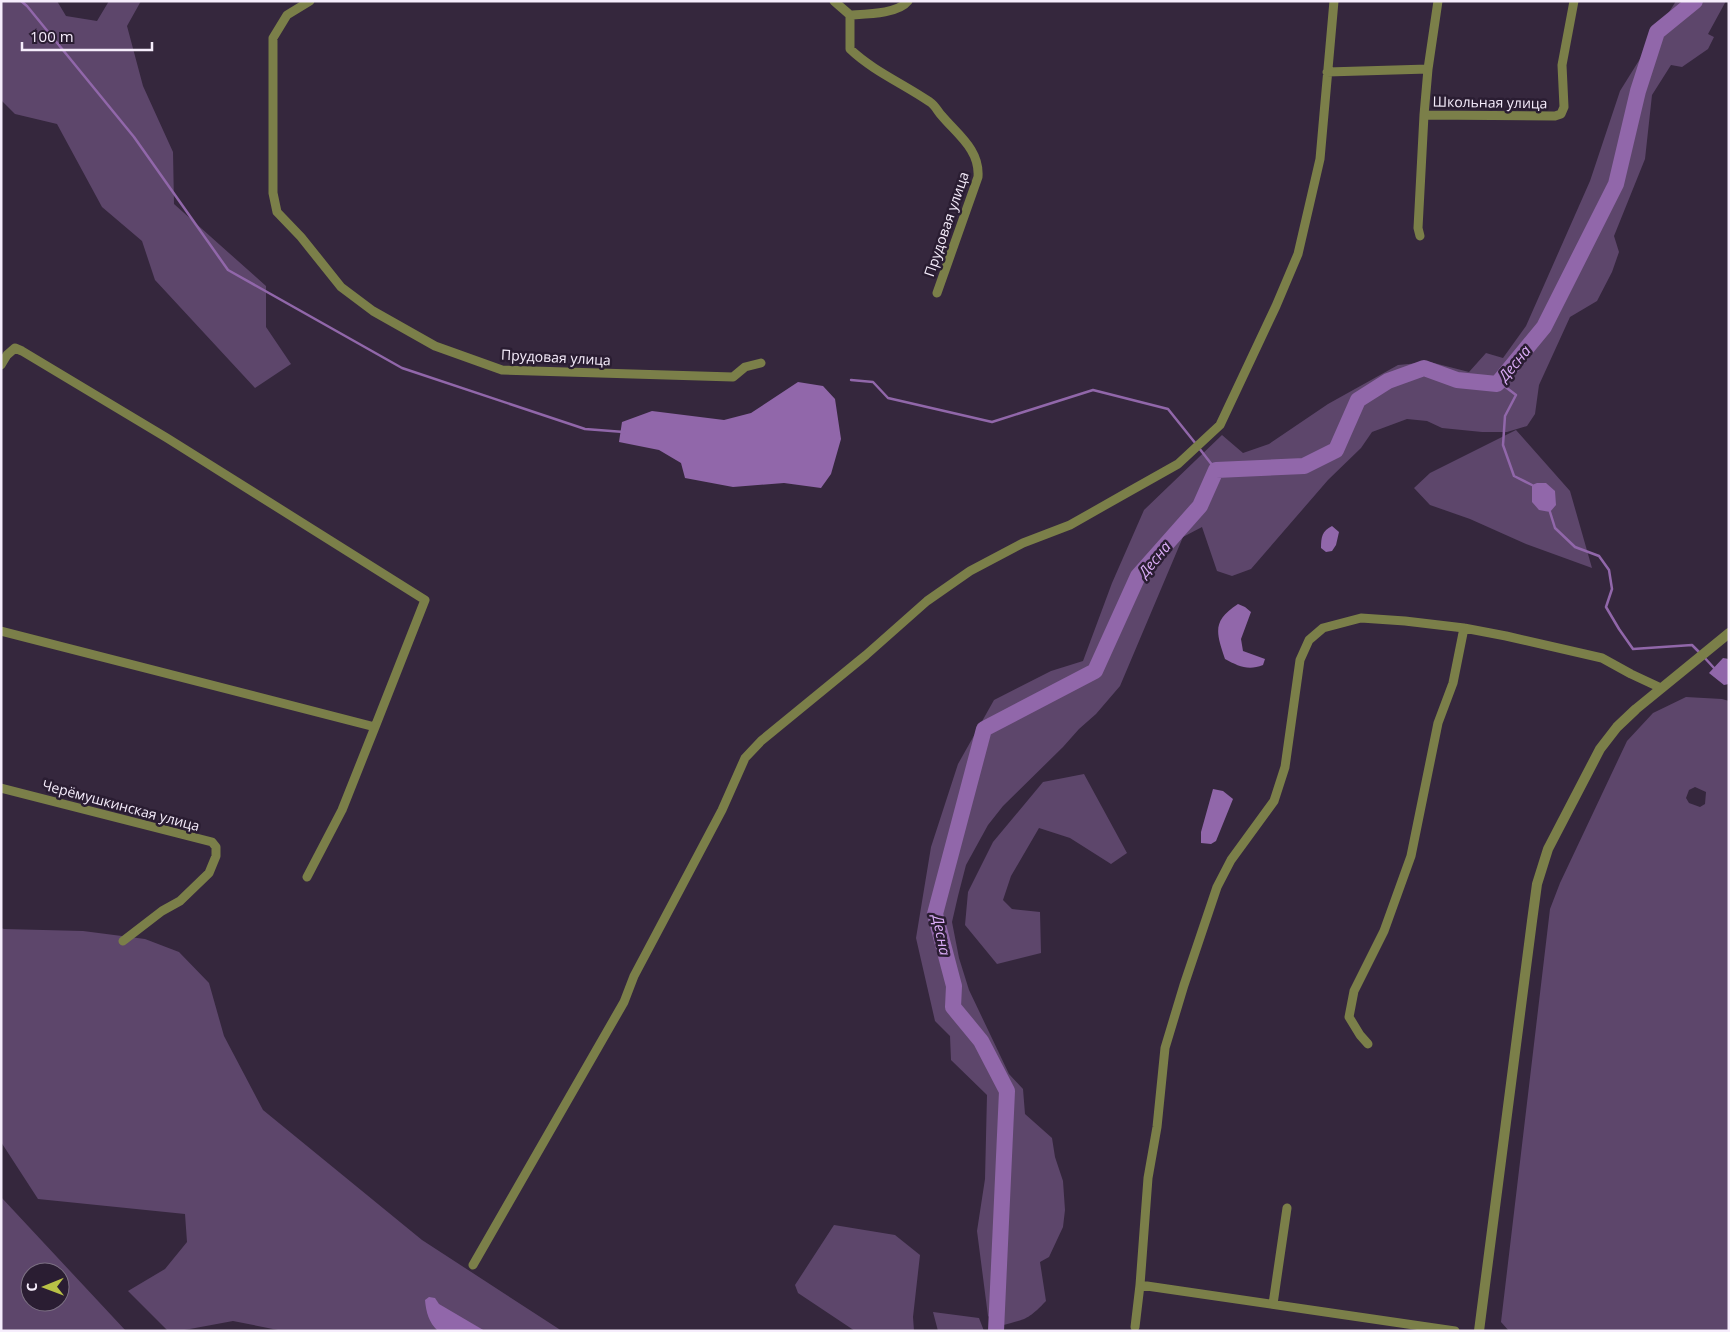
<svg xmlns="http://www.w3.org/2000/svg" width="1730" height="1332" viewBox="0 0 1730 1332" font-family="'Open Sans',sans-serif">
  <rect width="100%" height="100%" fill="#35273d"/>
  <path fill="#5d466b" fill-rule="evenodd" d="M1,1H57L66,16L97,21L109,1H141L127,26L143,86L173,152L174,204L266,286V327L291,364L255,388L155,280L142,241L102,207L57,124L15,114L1,100Z
    M1676,1H1726L1708,34L1714,37L1708,49L1682,67L1671,65L1652,95L1645,159L1614,236L1619,252L1612,272L1597,301L1570,317L1539,385L1535,414L1527,426L1507,432H1482L1442,428L1427,421L1407,419L1372,432L1361,448L1328,480L1251,569L1232,576L1217,571L1202,527L1183,537L1120,686L1096,714L1079,729L1063,747L1003,806L988,825L966,865L958,896L952,922L959,958L969,990L1009,1074L1023,1089L1025,1114L1052,1138L1055,1157L1063,1181L1065,1210L1063,1227L1049,1257L1040,1262L1046,1301C1027,1321 1025,1319 1000,1326L988,1316L977,1231L985,1179L987,1095L951,1060L950,1036L935,1021L916,938L931,847L958,764L994,700L1051,671L1083,661L1112,583L1144,510L1222,435L1243,453L1269,444L1328,404L1398,365L1430,362L1469,372L1486,353L1503,358L1526,326L1590,181L1620,91Z
    M1516,430L1570,491L1592,568L1526,544L1470,519L1430,505L1414,488L1430,473Z
    M1686,697L1722,699L1729,701V1331H1509L1501,1322L1550,909L1560,883L1627,741L1653,713ZM1695,787L1706,792L1705,804L1700,807L1689,803L1686,798L1689,790Z
    M1084,774L1127,853L1111,864L1070,838L1039,828L1011,876L1003,900L1012,909L1040,912L1041,953L997,964L965,925L968,892L993,842L1043,782Z
    M1,928L4,929L83,931L145,939L179,952L209,983L224,1036L263,1110L422,1240L562,1331H283L233,1321L179,1331H168L128,1291L165,1269L187,1242L185,1214L38,1199L1,1142Z
    M1,1197L126,1331H1ZM30,1272H60V1302H30Z
    M834,1225L895,1235L920,1255L913,1317L914,1331H855L798,1293L795,1285Z
    M933,1312L979,1318L984,1331H938Z"/>
  <path fill="#9167aa" d="M798,382L823,386L835,399L841,439L831,474L821,488L784,483L733,487L685,478L681,463L659,450L619,442L622,422L652,411L724,420L751,413Z
    M1537,483H1546L1555,491L1556,505L1550,512L1539,510L1532,502V485Z
    M1332,526L1339,532L1336,545L1332,551L1326,552L1321,548C1321,537 1322,531 1332,526Z
    M1238,604L1245,607L1251,612L1241,639L1243,651L1265,659L1263,665C1248,671 1238,666 1225,659C1216,632 1212,621 1238,604Z
    M1723,658L1729,659V684L1724,685L1709,673Z
    M1213,789L1223,791L1233,799L1216,841L1211,844L1201,843V832Z
    M429,1297L435,1298L439,1304L485,1331H438C429,1323 426,1312 425,1300Z"/>
  <g fill="none" stroke-linecap="round" stroke-linejoin="round">
    <path stroke="#9167aa" stroke-width="2.5" d="M21,1L27,6L134,137L228,270L402,368L585,429L624,432
      M851,380L873,382L888,398L992,422L1093,390L1168,409L1196,444
      M1499,382L1516,395L1505,416L1503,445L1514,476L1532,485
      M1199,448L1216,470
      M1550,512L1555,528L1575,547L1599,556L1609,570L1612,589L1606,607L1619,629L1633,649L1692,645L1699,652
      M1703,656L1714,668"/>
    <path stroke="#9167aa" stroke-width="16" d="M996,1331L1007,1091L981,1041L953,1007L954,986L935,914L984,729L1095,671L1138,576L1200,506L1216,470L1304,466L1336,450L1358,400L1388,381L1424,368L1457,380L1497,384L1544,327L1616,184L1638,91L1657,32L1695,1"/>
    <path stroke="#7b7f49" stroke-width="9" d="M310,1L287,15L273,38V193L277,212L301,237L341,287L373,311L435,346L502,370L733,377L745,367L761,363
      M834,1L850,15
      M908,1C898,14 866,14 850,15V49C873,71 904,84 930,102C935,105 938,112 942,116C958,135 980,150 978,177L937,293
      M1327,72L1428,69
      M1424,115L1555,116L1561,114L1564,107L1562,65L1574,1
      M1420,236L1418,228L1424,115L1428,69L1438,1
      M1,365L7,355L15,348L22,351L167,438L425,600L375,727L1,631
      M1,788L212,842L216,847V856L209,873L180,901L162,911L123,941
      M307,877L342,810L375,727
      M1368,1044L1360,1035L1349,1017L1354,991L1384,931L1411,856L1438,723L1453,683L1464,628
      M473,1265L624,1002L634,976L722,810L745,758L761,741L866,655L927,601L970,571L1023,543L1070,525L1130,491L1178,464L1220,425L1276,306L1298,254L1320,159L1334,1
      M1140,1285L1455,1331
      M1273,1304L1287,1208
      M1135,1327L1140,1285L1148,1178L1157,1127L1165,1048L1184,985L1217,887L1231,860L1274,801L1285,767L1300,660L1309,640L1323,628L1361,618L1405,621L1464,628L1506,636L1602,658L1631,674L1661,688"/>
    <path stroke="#7b7f49" stroke-width="10" d="M1479,1331L1532,921L1537,884L1548,849L1600,749L1617,727L1636,709L1729,633"/>
  </g>
  <g text-anchor="middle" dominant-baseline="central" stroke-width="5" stroke-linejoin="round" paint-order="stroke">
    <g font-size="14" fill="#f6edfc" stroke="#2a1d32">
      <text transform="translate(1490 102) rotate(1)">Школьная улица</text>
      <text transform="translate(946 224) rotate(-71)">Прудовая улица</text>
      <text transform="translate(556 357) rotate(3)">Прудовая улица</text>
      <text transform="translate(121 805) rotate(15)">Черёмушкинская улица</text>
    </g>
    <g font-size="15" font-style="italic" fill="#daacf6" stroke="#2a1d32">
      <text transform="translate(1514 363) rotate(-50)">Десна</text>
      <text transform="translate(1154 559) rotate(-50)">Десна</text>
      <text transform="translate(942 935) rotate(79)">Десна</text>
    </g>
  </g>
  <rect width="1730" height="1332" fill="none" stroke="#f6edfc" stroke-width="5"/>
  <g transform="translate(45 1287) rotate(269)"><circle r="24" fill="#2a1d32" stroke="#7c7083"/>
  <path d="M0-4L9 19L0 12L-9 19Z" fill="#b9c146"/>
  <text y="-8" font-size="14" font-weight="bold" text-anchor="middle" fill="#f6edfc">С</text>
  </g>
  <path d="M22 42v8h130v-8" fill="none" stroke="#f6edfc" stroke-width="2.5"/>
  <text x="30" y="42" font-size="15" fill="#f6edfc" stroke="#2a1d32" stroke-width="4" paint-order="stroke">100 m</text>
</svg>
